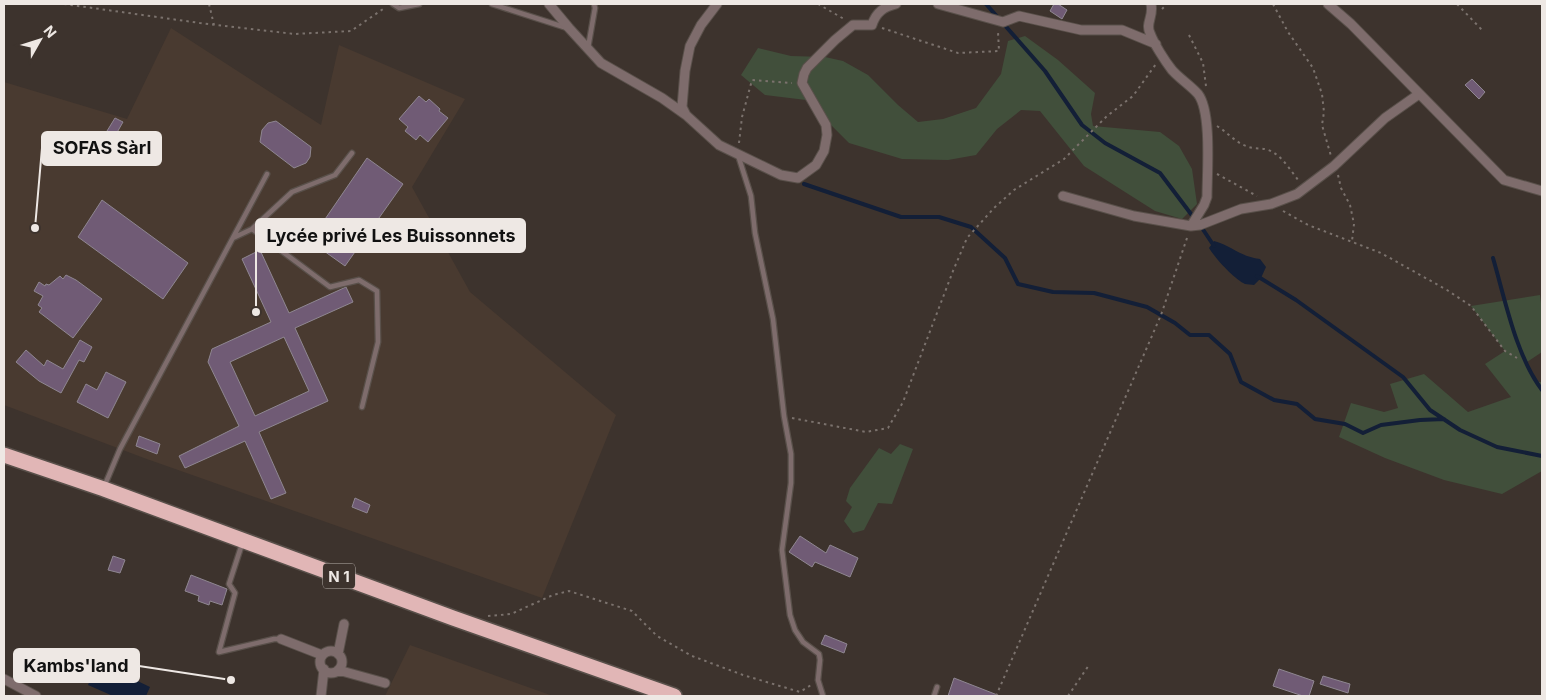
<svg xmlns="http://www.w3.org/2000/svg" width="1546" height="700" viewBox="0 0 1546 700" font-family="Inter,sans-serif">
  <rect width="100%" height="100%" fill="#3d332d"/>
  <path fill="#493a30" d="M171,28L321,125L339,45L465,99L412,187L470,292L616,415L542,598L144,458L4,405V82L127,119Z
    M410,645L553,696H385Z"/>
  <path fill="#414f3b" d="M1025,36L1058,60L1095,93L1091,114L1093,126L1160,132L1179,146L1192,169L1197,204L1182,219L1155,211L1084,166L1040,111L1021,110L997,129L976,155L948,160L902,159L849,143L806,100L765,95L741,75L758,48L791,56L825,57L843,61L868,75L898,105L918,122L943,119L976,108L1001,74L1008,41Z
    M1540,295L1542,311V352L1527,362L1536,382H1542V471L1502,494L1444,480L1385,458L1339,437L1351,403L1384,412L1398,408L1390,384L1424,374L1468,412L1511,397L1485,364L1505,351L1471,306Z
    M900,444L913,449L892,504L878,503L864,530L853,533L844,521L852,507L846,501L850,488L879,448L891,454Z"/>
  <path fill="#131f37" d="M1214,241C1232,246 1241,257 1260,259L1266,267L1261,278L1254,285C1252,285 1247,284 1245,284C1234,279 1215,258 1209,248Z
    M98,662L150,687L146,696H113L88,685Z"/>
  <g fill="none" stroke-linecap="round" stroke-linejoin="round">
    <path stroke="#131f37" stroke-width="4" d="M986,4L1045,71L1082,125L1105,143L1160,173L1194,218
      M804,184L901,217H939L971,227L1005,258L1018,284L1053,292L1094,293L1147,307L1175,323L1190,335H1209L1230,354L1241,382L1274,400L1297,404L1315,419L1345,424L1363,433L1381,425L1420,420L1444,419
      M1200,225L1214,246
      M1493,258C1505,299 1516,356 1542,390
      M1257,276L1296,300L1403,377L1430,410L1460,430L1497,447L1542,456"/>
  </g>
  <path fill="#705b75" stroke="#8f8791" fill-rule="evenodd" d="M1054,4H1058L1067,10L1062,19L1050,11Z
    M1472,79L1485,92L1479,99L1465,85Z
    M419,96L426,102L429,99L440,109L439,111L448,118L428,142L420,135L416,140L405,131L408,127L399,119Z
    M115,118L123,122L115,136L107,131Z
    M276,121L311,147L310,157L306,163L294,168L260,142L262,130L268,123Z
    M367,158L403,184L345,266L310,241Z
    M102,200L188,263L163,299L78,237Z
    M260,250L289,313L346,287L353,302L295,328L328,401L259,432L286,493L271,499L245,441L185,468L179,456L239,426L208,362L212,349L271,322L242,259ZM284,337L309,391L255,416L230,362Z
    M66,275L76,280L102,299L73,338L39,312L42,308L38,305L43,296L34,291L39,282L45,286L46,284L49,285L60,276L63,279Z
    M80,340L92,347L84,362L79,360L61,393L39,381L16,362L26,350L44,366L47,360L63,369Z
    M106,372L126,382L108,418L77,402L86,384L97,390Z
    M139,436L160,444L157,454L136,446Z
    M355,498L370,505L367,513L352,507Z
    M800,536L826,553L830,545L858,558L850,577L815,562L812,567L789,552Z
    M113,556L125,560L120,573L108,570Z
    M191,575L227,589L222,605L210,601L209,605L198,601L199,596L185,591Z
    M825,635L847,644L844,653L821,644Z
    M1279,669L1314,681L1309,696H1303L1273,686Z
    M1323,676L1350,684L1348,693L1320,684Z
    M954,678L1000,696H948Z"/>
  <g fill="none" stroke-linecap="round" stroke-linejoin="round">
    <defs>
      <path id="lane" d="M393,4L399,8L419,4
        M492,4L567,28
        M588,48L595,8L594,4
        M352,153L335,175L292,192L252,229L330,287L359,280L377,291L378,342L362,407
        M738,155L751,196L755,233L773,319L784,416L791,454V483L782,550L790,615L795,630L803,642L819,654L820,660L818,680L823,696
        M233,238L252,229
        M104,487L120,449L267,174
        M242,544L229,584L235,593L219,652L274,639H281
        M934,696L937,687"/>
      <path id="street" d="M549,4L569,28L601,63L662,98L686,115L719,145L781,175L798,178L816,165L824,151L827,135L826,125L802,83L804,74L807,68L835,40L853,25H872C876,12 884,7 896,4
        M938,4L1003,22L1019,16L1081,30H1122L1156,44
        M1151,4C1154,17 1145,23 1150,33C1154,44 1165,61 1172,70C1180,79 1190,85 1198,94C1212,112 1207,173 1207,197L1204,205L1191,226
        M1328,4L1351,24L1504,180L1542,191
        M686,115L682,107L685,71L690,46L701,25L717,4
        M1063,196L1134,216L1191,226L1200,225L1241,209L1271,204L1297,194L1334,166L1385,118L1419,94
        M281,639L322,655
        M320 662a11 11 0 1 1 22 0a11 11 0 1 1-22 0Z
        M338,654L344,624
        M338,670L385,683
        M4,679L36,696
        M321,696L324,669"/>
      <path id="highway" d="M4,455L104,489L453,618L674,696"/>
    </defs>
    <use href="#lane" stroke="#59504a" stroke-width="7"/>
    <use href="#street" stroke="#59504a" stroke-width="11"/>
    <use href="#highway" stroke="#59504a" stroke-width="18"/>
    <path stroke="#7b726d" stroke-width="2" stroke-dasharray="2.5 4" stroke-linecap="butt" d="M64,4L200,23L295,34L351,31L386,7
      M209,4L214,25
      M818,4L844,19
      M1273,4L1288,32L1313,68L1322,94L1324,112L1322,125L1331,156
      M1457,4L1482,30
      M1162,9L1167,4
      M882,28L958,53L999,51L998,32
      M1189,35L1203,63L1206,86
      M1217,126C1227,132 1235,142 1246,146C1252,149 1259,148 1265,149C1280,152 1290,170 1299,181
      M739,143L742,117L752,80L792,83
      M1217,174L1257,196
      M1338,175L1341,188L1350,205L1354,224L1352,241
      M1283,211L1308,225L1381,253L1447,290L1471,306L1505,351L1517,358
      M792,418L866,432L888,428L903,402L953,271L967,238L994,208L1014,190L1064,159L1107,116L1133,96L1156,64
      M488,616L511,614L553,595L569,591L632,611L657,636L692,656L743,675L800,692L811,685
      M996,696L1161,315L1188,235
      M1068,696L1089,665"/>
    <use href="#lane" stroke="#7e6c6c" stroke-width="4.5"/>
    <use href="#street" stroke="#7e6c6c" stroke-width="9"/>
    <use href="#highway" stroke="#e1b6b6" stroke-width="15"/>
  </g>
  <g text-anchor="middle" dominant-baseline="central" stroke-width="4.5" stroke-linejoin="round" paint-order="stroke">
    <rect fill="#3d332d" stroke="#b9b2ad" stroke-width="1" x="323" y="563.5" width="32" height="25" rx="4"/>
    <g font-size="15" font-weight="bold" fill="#eee8e4">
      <text x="339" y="576">N 1</text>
    </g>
  </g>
  <path fill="none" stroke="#eee8e4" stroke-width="2" d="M35 228L42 148M256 312L256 236M231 680L139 666"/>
  <g fill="#eee8e4" stroke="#3d332d" stroke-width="2">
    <circle cx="35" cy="228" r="5"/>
    <circle cx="256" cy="312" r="5"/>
    <circle cx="231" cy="680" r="5"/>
  </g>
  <g fill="#eee8e4" stroke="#eee8e4" stroke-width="2">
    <rect x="42" y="132" width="119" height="33" rx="5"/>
    <rect x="256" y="219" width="269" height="33" rx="5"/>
    <rect x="14" y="649" width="125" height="33" rx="5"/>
  </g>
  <g font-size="18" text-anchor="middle" font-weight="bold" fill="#111">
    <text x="102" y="154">SOFAS Sàrl</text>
    <text x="391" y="242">Lycée privé Les Buissonnets</text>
    <text x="76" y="672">Kambs'land</text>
  </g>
  <rect width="1546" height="700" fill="none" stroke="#eee8e4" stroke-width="10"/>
  <g transform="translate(40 40) rotate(51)" stroke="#3d332d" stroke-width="4" paint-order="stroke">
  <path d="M0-4L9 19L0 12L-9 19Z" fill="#eee8e4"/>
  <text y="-8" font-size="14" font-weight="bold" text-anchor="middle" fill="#eee8e4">N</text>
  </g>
</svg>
